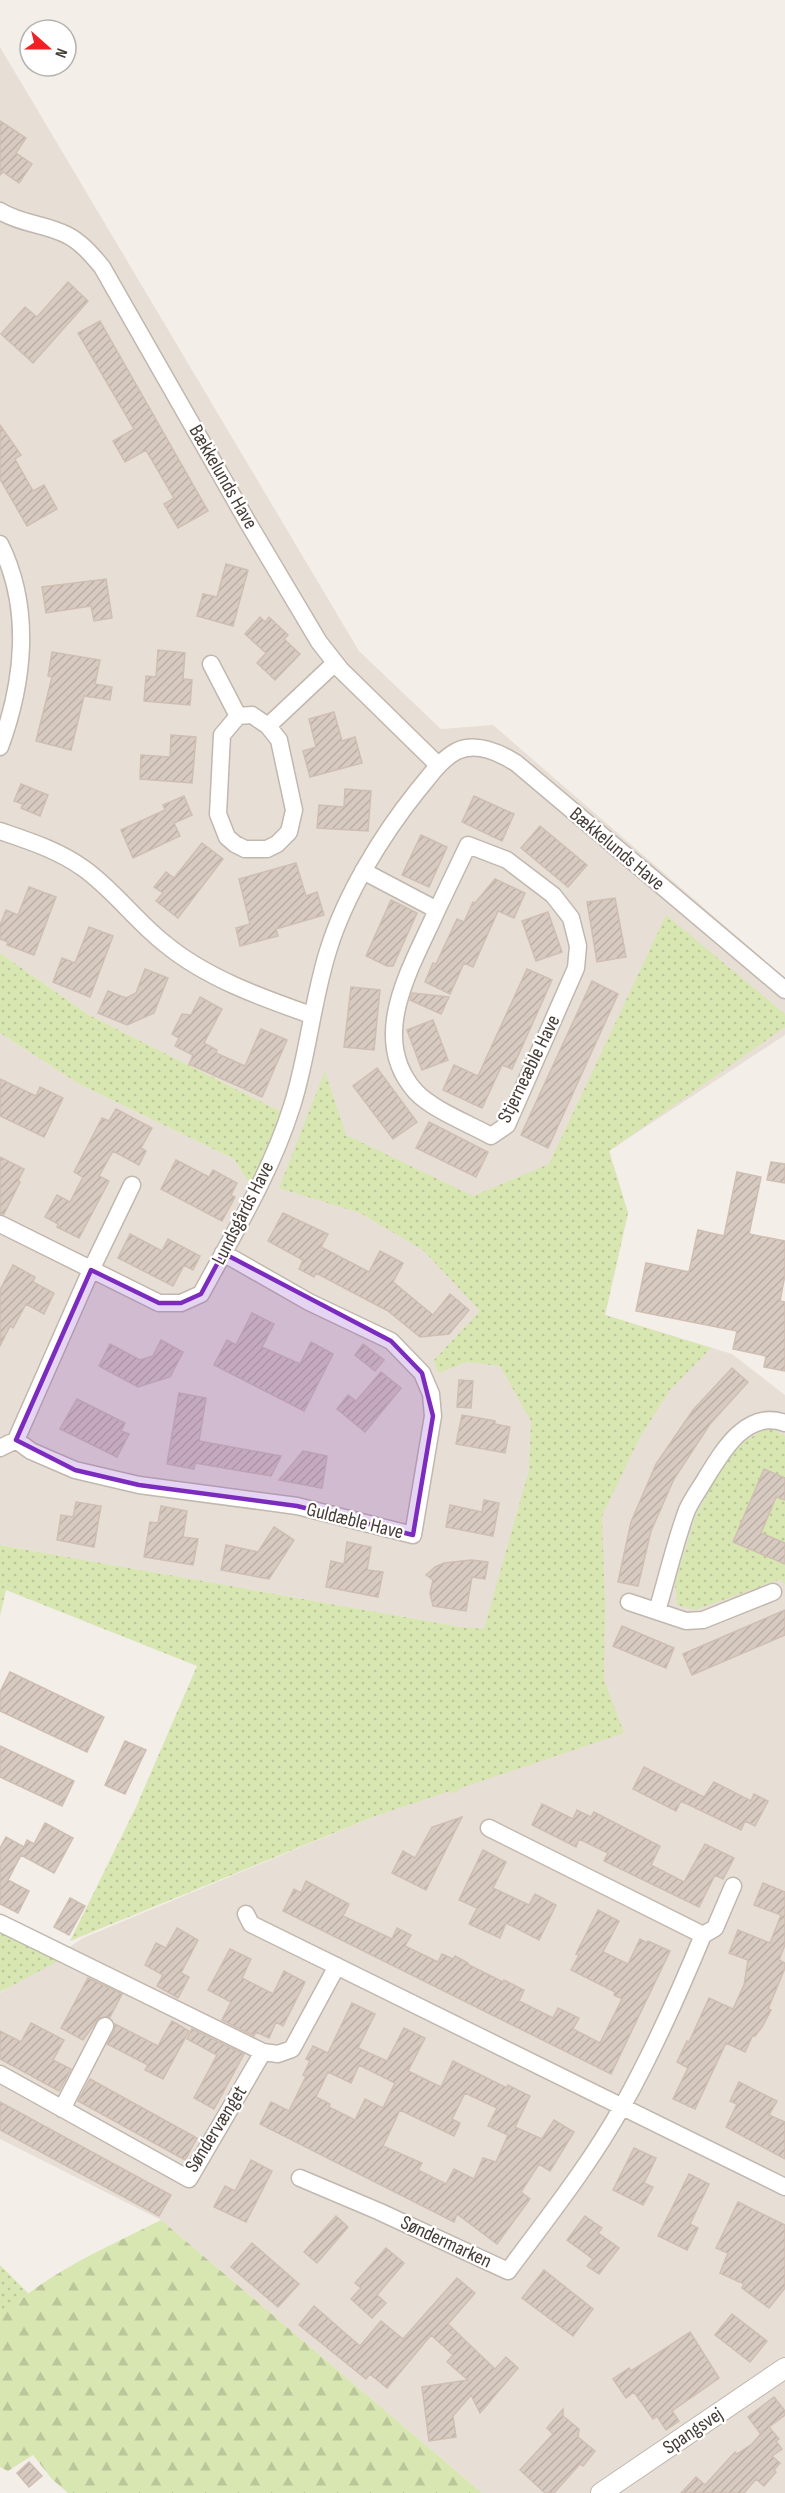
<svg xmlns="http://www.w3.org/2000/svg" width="785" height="2493" viewBox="0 0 785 2493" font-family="'Sofia Sans Condensed',sans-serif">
  <defs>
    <pattern id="grass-dots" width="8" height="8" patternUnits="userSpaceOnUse" patternTransform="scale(1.5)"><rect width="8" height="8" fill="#d8e6b2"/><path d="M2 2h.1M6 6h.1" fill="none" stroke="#bbc69a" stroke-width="1.8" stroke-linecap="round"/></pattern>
    <pattern id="forest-firs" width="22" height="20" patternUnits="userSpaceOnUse" patternTransform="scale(1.5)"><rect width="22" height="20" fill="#d8e6b2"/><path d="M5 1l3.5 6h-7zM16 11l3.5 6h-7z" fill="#bbc69a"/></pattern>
    <pattern id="building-hatch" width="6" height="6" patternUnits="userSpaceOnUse" patternTransform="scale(1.5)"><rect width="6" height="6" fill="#d7cac0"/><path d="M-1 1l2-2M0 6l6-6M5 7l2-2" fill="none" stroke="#baaea6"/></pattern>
  </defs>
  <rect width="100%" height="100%" fill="#f3eee8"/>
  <path fill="#e7dfd6" d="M0,47L359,651L441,729L493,725L785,978V1035L609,1151L628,1213L605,1315L732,1354L785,1395V2493H482L161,2220L0,2139V1993L83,1938L378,1815L460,1627L0,1545V1033L79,1084L234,1159L255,1192L288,1115L89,1015L0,953Z"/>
  <path fill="url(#grass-dots)" d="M666,915L785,1014V1027L609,1151L628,1213L605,1315L711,1348L670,1390L640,1437L602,1516L605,1604L604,1680L624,1733L461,1788L453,1794L450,1791L378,1815L70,1941L137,1805L197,1666L6,1590L0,1616V1545L461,1627L484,1629L529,1470L531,1421L500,1366L467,1362L438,1373L434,1360L480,1311L423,1250L360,1213L279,1188L325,1071L346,1135L473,1196L549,1164Z
    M0,953L89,1015L288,1115L255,1192L234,1159L79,1084L0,1033Z
    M768,1427L785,1436V1585L781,1579L695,1610L677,1605L675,1583L696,1515L732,1449Z
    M0,1931L60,1960L0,1992Z
    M0,2265L28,2293L0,2318Z"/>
  <path fill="url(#forest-firs)" d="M161,2220L482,2493H68L52,2479L33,2455L8,2471L0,2467V2318C45,2273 104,2249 161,2220Z"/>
  <path fill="url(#building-hatch)" stroke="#cfbeb1" stroke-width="1.5" fill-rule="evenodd" d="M0,121L26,138L16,153L32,164L19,183L3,172L0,175Z
    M68,282L88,301L33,363L1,334L25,307L37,317Z
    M100,321L208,511L178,528L164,504L174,498L146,450L125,462L113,441L134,429L78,333Z
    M0,425L21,455L15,459L33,491L44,485L57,509L27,526L0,479Z
    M226,564L248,570L233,626L197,616L203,594L217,597Z
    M106,579L112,618L94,621L91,606L46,613L42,587Z
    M260,617L265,622L269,617L288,635L284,639L300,654L275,680L257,663L266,653L245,634Z
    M158,650L185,653L183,679L192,680L190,705L144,701L146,676L156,677Z
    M52,652L100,660L95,684L112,687L110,700L84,696L71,750L36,741L52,677L48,676Z
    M334,712L342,741L355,737L362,763L310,777L303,751L316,747L309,719Z
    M171,735L196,737L192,783L140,779L141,755L170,757Z
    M21,784L48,795L40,816L21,808L23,804L14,801Z
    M345,789L371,791L368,831L317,828L319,805L344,807Z
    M184,796L192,815L174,823L180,836L133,858L121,830L165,810L163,805Z
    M474,796L514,814L502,841L462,822Z
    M540,826L587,865L568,887L521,848Z
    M421,835L447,847L429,887L402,875Z
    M202,843L223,859L178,918L156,901L163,893L154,887L166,872L174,878Z
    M296,863L306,896L317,892L324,915L276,929L278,936L240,946L236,928L250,924L239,879Z
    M495,879L525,893L514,918L498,911L473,967L464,963L450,994L425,982L433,963L436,964L457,919L464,922L473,902L475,903Z
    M29,887L56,897L34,955L7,945L8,942L0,939V925L6,910L18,915Z
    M615,898L626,957L597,962L587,902Z
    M391,900L417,913L393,966H387L366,956Z
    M548,912L562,952L536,961L522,921Z
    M89,927L113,936L90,997L53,982L62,958L75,963Z
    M145,969L168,978L154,1013L127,1025L98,1013L108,991L126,998L136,993Z
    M527,969L552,980L512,1069L502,1065L482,1108L443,1090L454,1065L478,1076Z
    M592,981L618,994L548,1148L521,1135Z
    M351,987L380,990L374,1050L344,1047Z
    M412,993L449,997L441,1014L410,1000Z
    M200,997L222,1009L204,1043L217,1050L216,1053L245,1066L261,1029L287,1040L262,1097L189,1064L193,1055L175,1046L179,1038L172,1034L182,1014L191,1015Z
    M433,1020L448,1060L422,1070L407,1030Z
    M377,1068L417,1122L393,1139L353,1086Z
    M0,1079L36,1096L40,1087L63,1098L44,1137L0,1116Z
    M116,1109L152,1128L141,1148L146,1151L139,1165L113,1151L99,1176L109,1181L79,1238L57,1227L58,1224L45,1217L57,1195L70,1202L83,1177L74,1172L102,1118L109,1121Z
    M429,1122L488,1152L476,1177L416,1148Z
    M0,1157L24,1169L18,1181L20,1182L4,1214H0Z
    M176,1160L209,1177L213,1170L237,1183L231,1195L235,1197L222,1221L161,1189Z
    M771,1162L785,1164V1183L767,1180Z
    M737,1172L761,1177L749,1234L785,1241V1275L780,1301L785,1302V1371L764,1367L766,1356L733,1349L737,1331L636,1311L646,1263L689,1272L698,1230L724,1236Z
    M283,1213L328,1234L321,1247L369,1272L380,1251L403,1263L393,1282L433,1315L450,1294L469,1310L449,1334L420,1337L388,1311L316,1273L314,1277L299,1269L303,1260L268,1241Z
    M130,1234L162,1251L168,1239L200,1256L193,1270L184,1265L173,1286L118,1258Z
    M13,1265L35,1277L33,1282L54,1293L44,1314L26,1304L13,1328L10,1326L0,1346V1290Z
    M252,1313L274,1324L262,1347L300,1364L311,1342L333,1354L304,1411L214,1365L227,1340L236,1345Z
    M161,1340L183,1352L170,1377L138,1387L99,1366L110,1344L140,1360L153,1356Z
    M363,1344L384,1360L375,1371L355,1355Z
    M732,1368L748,1382L710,1424L674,1479L651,1531L638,1586L618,1582L631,1522L656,1464L693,1410Z
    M381,1372L401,1388L365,1432L337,1409L348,1395L356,1401Z
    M459,1380L473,1381L471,1408L457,1407Z
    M179,1393L206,1398L199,1441L281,1456L271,1476L195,1463L194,1469L167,1464Z
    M77,1399L125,1423L121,1431L129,1434L117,1457L60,1429Z
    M462,1415L495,1421V1424L510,1427L505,1453L456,1444Z
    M303,1451L327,1456L322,1488L279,1480Z
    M764,1469L785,1478V1500L776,1497L761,1533L785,1543V1564L733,1542Z
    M484,1500L499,1503L493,1536L446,1527L450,1505L482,1512Z
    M76,1502L101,1506L94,1547L57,1540L61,1515L73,1517Z
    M161,1506L187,1511L183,1537L198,1539L193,1565L144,1557L150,1522L158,1523Z
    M274,1527L294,1540L269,1579L221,1570L226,1545L258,1552Z
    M347,1542L371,1547L367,1570L383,1572L378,1597L326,1587L331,1561L344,1564Z
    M471,1560L488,1562L485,1579L472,1577L466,1611L433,1606L430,1593L433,1580L426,1575L435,1567L444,1563Z
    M785,1610V1635L692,1675L683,1654Z
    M622,1626L674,1648L666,1668L613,1646Z
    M10,1672L104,1717L87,1752L0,1711V1692Z
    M125,1741L146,1750L125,1794L105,1785Z
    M0,1746L74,1781L62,1806L0,1777Z
    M644,1767L704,1797L714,1782L751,1801L754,1794L768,1801L755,1826L745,1821L741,1830L681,1801L676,1811L633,1789Z
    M542,1804L573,1819L577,1810L591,1817L594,1812L660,1846L651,1865L684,1882L705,1844L734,1858L723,1879L715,1875L699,1907L604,1861L608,1853L579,1839L576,1847L532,1825Z
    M462,1817L426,1890L392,1873L403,1851L415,1858L432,1827Z
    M45,1823L73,1838L54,1873L21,1855L8,1880L29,1891L18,1913L0,1904V1848L6,1837L24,1847L27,1840L34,1844Z
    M483,1850L506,1862L493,1888L529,1905L535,1894L556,1905L539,1940L506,1923L500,1938L469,1924L477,1908L459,1900Z
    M306,1881L349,1904L343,1916L392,1939L397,1928L411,1935L405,1946L438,1962L442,1954L453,1959L455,1956L468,1963L467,1964L503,1982L504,1980L524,1990L519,2001L553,2018L558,2008L579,2018L573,2029L600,2043L622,1999L614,1995L615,1992L571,1970L579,1955L576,1954L598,1910L619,1921L603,1952L628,1964L640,1939L647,1943L648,1941L670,1951L611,2074L283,1911L294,1889L301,1893Z
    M763,1883L785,1892V1945L779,1960L785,1963V1968L768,2009L771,2010L762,2027L755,2036L753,2035L745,2052L726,2043L695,2109L673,2099L688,2068L677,2062L687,2041L689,2042L709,1998L733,2009L744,1985L748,1960L729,1953L738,1930L770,1943L781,1915L754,1905Z
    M70,1898L85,1906L69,1935L54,1927Z
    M177,1928L198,1940L181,1973L189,1977L178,1998L157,1986L163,1975L145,1965L156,1943L166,1948Z
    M230,1949L251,1959L242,1978L273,1994L284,1971L305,1982L283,2026L276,2022L269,2038L256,2032L254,2036L222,2020L231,2002L208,1990Z
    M88,1978L122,1994L110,2017L99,2018L83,2040L61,2028Z
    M352,2003L375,2014L358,2048L387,2061L404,2028L425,2038L408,2071L441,2087L453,2061L507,2088L508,2085L530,2096L515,2127L542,2139L554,2120L574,2132L550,2171L539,2164L521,2192L530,2199L497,2244L457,2214L454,2222L260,2124L271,2102L289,2111L306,2076L303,2075L310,2061L306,2059L313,2046L328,2053ZM359,2065L395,2083L383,2108L365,2099L355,2120L329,2107L330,2104L316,2097L328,2072L351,2083ZM465,2093L497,2108L488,2126L508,2135L496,2162L483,2158L474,2179L454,2169L446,2184L418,2170L422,2163L383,2146L400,2110L454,2136L460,2123L452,2119Z
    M172,2021L189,2031L163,2079L145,2070L148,2065L107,2044L114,2031L115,2024L158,2046Z
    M31,2023L64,2040L53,2060L71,2069L59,2091L0,2059V2031L21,2042Z
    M192,2029L244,2054L214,2109L194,2098L217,2055L187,2039Z
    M90,2079L197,2138L185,2160L78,2101Z
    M739,2082L777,2101L769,2115L785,2122V2159L726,2127L737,2104L730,2101Z
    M0,2102L171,2195L159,2216L0,2130Z
    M634,2148L656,2158L644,2183L653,2187L643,2205L613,2190Z
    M251,2160L272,2171L246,2222L214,2207L225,2186L235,2191Z
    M689,2174L709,2184L690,2224L698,2228L687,2250L658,2236Z
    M738,2202L785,2225V2288L769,2308L742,2288L744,2284L720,2273L728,2253L716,2248Z
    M336,2216L348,2227L317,2263L304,2252Z
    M585,2216L602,2228L598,2233L619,2248L599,2274L587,2266L593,2259L567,2240Z
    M252,2243L299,2284L278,2307L231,2267Z
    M386,2248L404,2263L377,2295L386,2303L372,2318L351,2299L361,2288L355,2283Z
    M544,2270L593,2309L573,2336L522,2298Z
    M457,2278L475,2293L448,2324L495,2369L506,2357L518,2368L480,2413L471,2395L453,2416L456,2437L429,2441L422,2387L468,2380L447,2362L453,2355L431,2335L387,2388L370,2374L366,2379L299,2325L314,2306L360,2346L381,2321L403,2339Z
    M732,2314L767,2341L750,2362L715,2335Z
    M690,2332L719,2378L672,2411L679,2421L666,2430L657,2416L653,2419L634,2392L626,2398L613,2379L629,2368L631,2371Z
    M774,2397L785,2411V2415L769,2427L779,2439L776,2441L782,2449L772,2456L780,2463L774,2470L776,2472L764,2486L756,2479L744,2493H681L696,2477L705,2485L735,2452L737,2454L752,2444L764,2430L760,2433L748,2417Z
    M563,2409V2416L579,2429L578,2437L595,2451L583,2466L580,2464L554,2493H545L520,2470L553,2434L547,2428Z
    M29,2462L42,2476L29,2487L17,2473Z"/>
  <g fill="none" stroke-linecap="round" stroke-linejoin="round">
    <defs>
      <path id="minor" d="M0,211C21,224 46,224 67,235C81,242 92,255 102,267L247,521L319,642L341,670L438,765
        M0,544C32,608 24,682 0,747
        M211,664L238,716L222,735L218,814L227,837L235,844L245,849H267L277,844L289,832L294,810L279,740L268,726L252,715L238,716
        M268,726L335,663
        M0,831C29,841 58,850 83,868C113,889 135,920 164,943C206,978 260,997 311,1015
        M363,871L437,910C413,965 366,1037 416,1092C433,1110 470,1124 491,1136L507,1125L576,968L578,946L571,918L553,895L507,860L468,845L437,910
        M0,1224L159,1303H181L201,1294C234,1233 271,1173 292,1106C308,1056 312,1002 328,951C345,895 382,835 418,790C430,776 440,760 457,751C476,742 500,753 516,763L785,990
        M16,1440L31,1451L75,1470L139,1485L297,1506L413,1535L433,1416L431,1394L422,1373L391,1341L309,1302L223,1253
        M0,1448L16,1440L91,1270L132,1185
        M629,1602L686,1621L703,1620L773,1592
        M657,1611C667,1578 675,1542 687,1510C692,1499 700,1488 706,1478C723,1450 747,1409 785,1423
        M246,1914L251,1924L785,2187
        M0,1923L263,2052L278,2054L292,2049L337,1966
        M703,1935L715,1928L733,1886
        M0,2074L189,2179L263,2052
        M62,2109L105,2026
        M300,2178L378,2211L508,2271C548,2217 591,2163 623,2105C654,2050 679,1993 703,1935L489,1828"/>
      <path id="tertiary" d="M601,2493L785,2368"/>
    </defs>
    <use href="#minor" stroke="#c1b7ad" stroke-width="19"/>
    <use href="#tertiary" stroke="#c1b7ad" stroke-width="22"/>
    <use href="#minor" stroke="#fff" stroke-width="16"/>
    <use href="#tertiary" stroke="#fff" stroke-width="20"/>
  </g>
  <path fill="#7b2cbf" fill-opacity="0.2" stroke="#7b2cbf" stroke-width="4.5" stroke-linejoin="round" d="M223,1253L391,1341L422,1373L433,1416L413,1535L297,1506L139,1485L75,1470L16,1440L91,1270L159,1303H181L201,1294Z"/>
  <g text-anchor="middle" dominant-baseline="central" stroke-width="4.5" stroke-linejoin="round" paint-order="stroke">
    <g font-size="20" fill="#463d37" stroke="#fff">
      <text transform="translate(223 477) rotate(60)">Bækkelunds Have</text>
      <text transform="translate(617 849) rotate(40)">Bækkelunds Have</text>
      <text transform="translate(529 1069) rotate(-64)">Stjerneæble Have</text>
      <text transform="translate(243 1213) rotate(-63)">Lundsgårds Have</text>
      <text transform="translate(355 1521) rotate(14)">Guldæble Have</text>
      <text transform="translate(216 2129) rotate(-58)">Søndervænget</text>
      <text transform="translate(446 2242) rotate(25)">Søndermarken</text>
      <text transform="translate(693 2431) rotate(-34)">Spangsvej</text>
    </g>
  </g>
  <g transform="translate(48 48) rotate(111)"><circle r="28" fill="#ffffff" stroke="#b5b1af" stroke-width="1.5"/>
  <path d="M0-4.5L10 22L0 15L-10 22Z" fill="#f22025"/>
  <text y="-9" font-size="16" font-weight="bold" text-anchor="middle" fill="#463d37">N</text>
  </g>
</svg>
